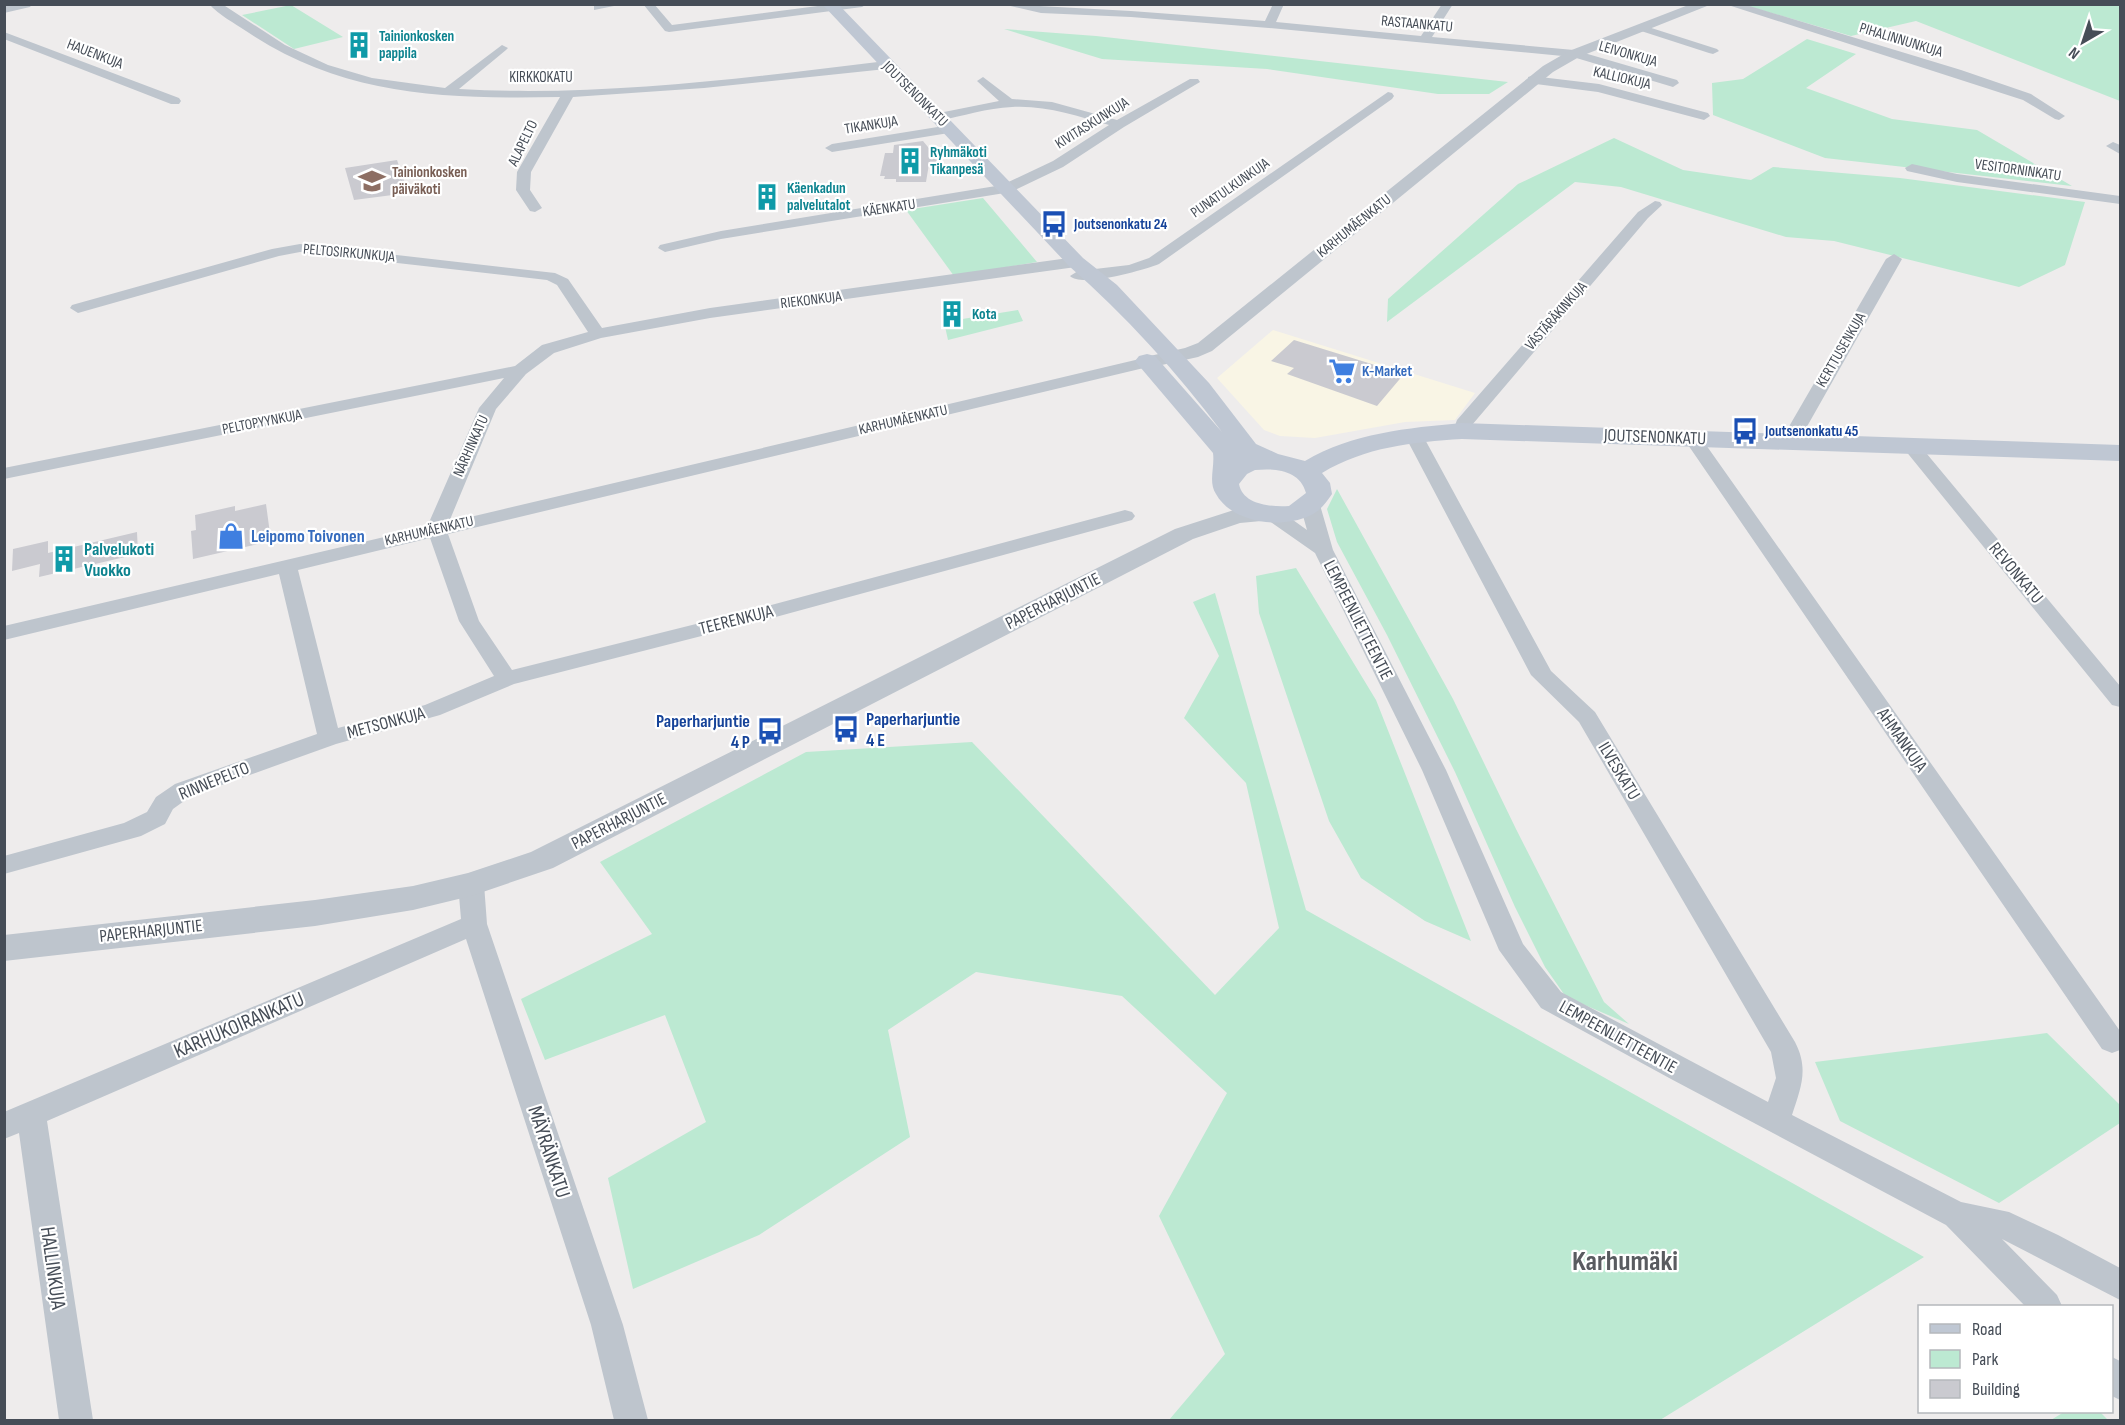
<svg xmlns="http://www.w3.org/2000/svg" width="2125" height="1425" viewBox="0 0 2125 1425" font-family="'Sofia Sans Condensed',sans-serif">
  <rect width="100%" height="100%" fill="#eeecec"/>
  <path fill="#f9f5e5" d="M1273,330L1475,393L1455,420L1405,422L1315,438L1280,436L1264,430L1217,378Z"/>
  <path fill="#bce9d2" d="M291,5L343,37L294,49L242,15Z
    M1744,5H2120V101L1916,21L1851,36Z
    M1004,29L1096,36L1508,82L1489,94H1438L1267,69L1102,59Z
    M1807,39L1856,54L1806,88L1892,119L1977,130L2072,186L1825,158L1713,115L1712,83L1743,79Z
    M1614,138L1683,170L1751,180L1773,167L1900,178L2085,202L2065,265L2019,287L1834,241L1786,237L1621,187L1575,182L1387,322L1388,299L1518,184Z
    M983,198L1037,262L954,276L906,210Z
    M1018,310L1023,321L948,340L944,322Z
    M1337,489L1453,699L1516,829L1604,1002L1629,1024L1566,997L1545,967L1515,907L1455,772L1387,635L1337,542L1327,509Z
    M1296,568L1376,700L1471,941L1425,921L1361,878L1329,821L1259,613L1256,576Z
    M1215,593L1306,910L1924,1257L1660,1420H1169L1225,1354L1159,1216L1227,1093L1122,996L976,972L888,1030L910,1137L759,1235L633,1289L608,1178L706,1122L665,1015L545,1060L521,999L652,934L600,862L806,752L972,742L1215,995L1279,928L1246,783L1184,718L1219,656L1193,602Z
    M2047,1033L2120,1105V1123L1999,1203L1840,1121L1815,1062Z
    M2064,1412H2100L2108,1420H2051Z"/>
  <path fill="#cacad0" d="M923,141L942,164H929L926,182H896V179H884L885,176H880L885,153H893L894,145Z
    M397,160L408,193L354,200L345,168Z
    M1294,340L1404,374L1377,406L1287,374L1294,368L1271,361Z
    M266,504L271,541L193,559L191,531L196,530L195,515L235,506V511Z
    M137,532L138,554L39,577L40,564L12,571L13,549L48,541V553Z"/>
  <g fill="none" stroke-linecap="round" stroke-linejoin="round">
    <path fill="#bec5cd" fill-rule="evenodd" d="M209,4H222L285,45L328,65L372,78L445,88L502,45L508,48L506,50L459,89C601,97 745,78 886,61L892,65L886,69L704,88L573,97L531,172L530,190L542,208L535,212L530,211L516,190L517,172L560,97C446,99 344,97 246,31C234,23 219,15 209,4Z
      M599,4H624L594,10V6Z
      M643,4H654L672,25L833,4H867L862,7L669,32L665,31Z
      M1002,4L1131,11L1265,21L1273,4H1284L1276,22L1421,36L1442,4H1453L1432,37L1574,50L1677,80L1679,83L1673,87L1573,57L1269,28L1131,17L1041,13Z
      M1725,4H1743L1961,70L2031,94L2065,116L2059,120L2055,119L2023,100Z
      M1642,25L1717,49L1719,51L1713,54L1709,53L1638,30L1636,28Z
      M4,32L179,98L181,101L179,104H171L4,39Z
      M1532,76L1599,84L1708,113L1710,116L1704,120L1598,92L1528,83V77Z
      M983,77L1012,99L1052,102L1117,120L1190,79H1198L1200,82L1124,127L1063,167L1011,192L721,239L665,252L658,248L660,245L721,231L1002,185L1053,161L1109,125C1077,116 1045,105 1012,107C987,108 963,116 938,121L934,120L932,117L934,114L999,101L977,81Z
      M1388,92L1392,93L1394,96L1392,99L1159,264C1144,270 1081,288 1070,276L1078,271L1129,265L1149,258Z
      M950,125L956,129L955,132L832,152L825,148L832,144Z
      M2113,142L2120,145V154L2106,146Z
      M1912,164L1957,174L2120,196V204L1957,182L1907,171L1905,168Z
      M1655,201L1660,202L1662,205L1648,218L1472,425L1468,435H1456L1453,431L1457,420L1638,212Z
      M300,244L555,273L568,279L602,328L710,308L1076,257L1084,262L1076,267L710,318L601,338L554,353L526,374L496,409L449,522L1148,357L1156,362L1148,367L448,534L479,621L512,670L760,608L1125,510L1132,512L1135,516L1132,520L772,618L514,684L440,715L336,744L191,796L173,809L165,824L141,836L4,874V856L124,823L147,812L156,797L175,784L317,734L279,574L4,640V626L427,527L479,408L504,378L4,479V468L515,366L542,345L588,332L557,285L547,280L300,252L279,256L78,313L70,308L72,305L272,249ZM430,538L459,621L494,676L425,705L338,728L298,570Z
      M1894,254L1902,259L1805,430L1812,442L1809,446H1797L1787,430L1886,259Z
      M1413,429L1419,430L1422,434L1551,671L1595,712L1795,1042C1809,1069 1801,1087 1792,1115L1961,1202L2009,1212L2058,1235L2120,1268V1300L2002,1239L2057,1295L2062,1306H2025L1946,1225L1671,1079L1541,1008L1499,950L1422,770L1315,553L1265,518L1262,514L1265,510H1279L1307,530L1300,505L1303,501H1317L1320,505L1333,550L1446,770L1523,944L1561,992L1768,1102L1776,1078L1771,1052L1579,722L1531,675L1404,434L1407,430Z
      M1693,434L1699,435L2120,1031V1050L2112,1053L2102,1049L1684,439L1687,435Z
      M1911,441L1917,442L2120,686V707L2112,705L1905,450L1902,446L1905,442Z
      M471,874L480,877L484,884L487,924L623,1325L648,1420H614L591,1325L466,939L47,1121L93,1420H59L19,1133L4,1139V1112L461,919L458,884L462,877Z
      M2112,1357L2120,1361V1400L2112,1396Z"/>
    <path fill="#bec5cd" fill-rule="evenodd" d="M32,4L30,7L4,13V5Z
      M1691,4H1712L1579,57L1553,72L1212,351L1198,357L1148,368L1141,366L1137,362L1141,358L1185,348L1198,343L1543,66L1569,51Z
      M1272,507L1281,509L1284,514L1281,519L1240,523L1193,539L553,868L471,896L413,910L315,926L4,961V935L315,900L413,886L468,873L531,852L1175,529L1237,509Z"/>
    <path fill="#bfc7d3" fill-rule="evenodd" d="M822,4H838L1083,258L1117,285L1209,383L1256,444L1278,454L1305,461C1352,433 1408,428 1462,423L2120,445V461L1462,439C1413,442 1365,447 1322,473L1330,483L1332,494C1326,503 1319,512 1309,516C1281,529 1232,523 1216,494C1208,482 1215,467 1213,453L1135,361L1139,356L1147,354L1155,356L1222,432C1177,372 1125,315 1069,266ZM1255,470C1275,468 1300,470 1306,493L1289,506C1271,507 1243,505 1239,484L1247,474Z"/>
  </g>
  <defs>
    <symbol id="building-bare" viewBox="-9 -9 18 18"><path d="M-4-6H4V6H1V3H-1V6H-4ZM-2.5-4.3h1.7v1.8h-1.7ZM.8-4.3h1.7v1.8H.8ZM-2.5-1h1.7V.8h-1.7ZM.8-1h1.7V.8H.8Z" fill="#0f9aa8" stroke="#fff" stroke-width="2.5" paint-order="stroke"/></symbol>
    <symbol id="school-bare" viewBox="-9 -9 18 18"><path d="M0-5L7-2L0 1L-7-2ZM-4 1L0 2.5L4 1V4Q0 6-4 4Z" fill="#8d6e63" stroke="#fff" stroke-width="2.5" paint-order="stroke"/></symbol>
    <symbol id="bus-bare" viewBox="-9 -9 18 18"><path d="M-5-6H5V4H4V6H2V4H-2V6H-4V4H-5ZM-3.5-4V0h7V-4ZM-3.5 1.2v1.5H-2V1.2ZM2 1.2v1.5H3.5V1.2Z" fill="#1a4fb4" stroke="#fff" stroke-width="2.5" paint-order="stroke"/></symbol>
    <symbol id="supermarket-bare" viewBox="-9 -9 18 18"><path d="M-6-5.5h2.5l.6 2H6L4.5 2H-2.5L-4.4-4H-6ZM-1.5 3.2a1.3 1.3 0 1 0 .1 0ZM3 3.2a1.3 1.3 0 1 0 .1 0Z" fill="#3f7fe0" stroke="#fff" stroke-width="2.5" paint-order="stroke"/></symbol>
    <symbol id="shop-bare" viewBox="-9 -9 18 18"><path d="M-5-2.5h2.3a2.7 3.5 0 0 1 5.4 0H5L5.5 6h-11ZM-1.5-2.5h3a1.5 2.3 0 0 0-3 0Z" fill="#3f7fe0" stroke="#fff" stroke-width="2.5" paint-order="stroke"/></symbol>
  </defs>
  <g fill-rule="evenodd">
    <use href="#building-bare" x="340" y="26" width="38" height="38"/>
    <use href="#building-bare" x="891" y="142" width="38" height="38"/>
    <use href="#school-bare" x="353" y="162" width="38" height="38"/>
    <use href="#building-bare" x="748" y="178" width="38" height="38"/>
    <use href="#bus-bare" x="1035" y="205" width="38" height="38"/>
    <use href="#building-bare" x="933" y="295" width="38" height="38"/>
    <use href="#supermarket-bare" x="1323" y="352" width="38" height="38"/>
    <use href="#bus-bare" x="1726" y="412" width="38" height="38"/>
    <use href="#shop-bare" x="212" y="517" width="38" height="38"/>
    <use href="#building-bare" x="45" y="540" width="38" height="38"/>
    <use href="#bus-bare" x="827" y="710" width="38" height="38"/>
    <use href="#bus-bare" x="751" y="712" width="38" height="38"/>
  </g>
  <g text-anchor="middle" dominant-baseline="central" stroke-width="4.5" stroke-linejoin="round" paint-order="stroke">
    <g font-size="15" fill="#464d57" stroke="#fff">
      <text transform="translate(1417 24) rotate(5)">RASTAANKATU</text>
      <text transform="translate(1901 40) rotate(17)">PIHALINNUNKUJA</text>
      <text transform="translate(95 54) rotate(21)">HAUENKUJA</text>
      <text transform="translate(1628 54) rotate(16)">LEIVONKUJA</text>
      <text x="541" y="77">KIRKKOKATU</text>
      <text transform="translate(1622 78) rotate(13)">KALLIOKUJA</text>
      <text transform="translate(915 94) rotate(45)">JOUTSENONKATU</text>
      <text transform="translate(1092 123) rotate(-32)">KIVITASKUNKUJA</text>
      <text transform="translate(871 125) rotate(-9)">TIKANKUJA</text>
      <text transform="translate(523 143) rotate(-64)">ALAPELTO</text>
      <text transform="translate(2018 170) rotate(8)">VESITORNINKATU</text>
      <text transform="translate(1230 188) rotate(-35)">PUNATULKUNKUJA</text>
      <text transform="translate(889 208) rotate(-9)">KÄENKATU</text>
      <text transform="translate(1354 226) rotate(-39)">KARHUMÄENKATU</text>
      <text transform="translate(349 253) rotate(5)">PELTOSIRKUNKUJA</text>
      <text transform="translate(811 300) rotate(-7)">RIEKONKUJA</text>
      <text transform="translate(1556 316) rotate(-49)">VÄSTÄRÄKINKUJA</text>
      <text transform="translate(1841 350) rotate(-60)">KERTTUSENKUJA</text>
      <text transform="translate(903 420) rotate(-13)">KARHUMÄENKATU</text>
      <text transform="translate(262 422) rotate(-11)">PELTOPYYNKUJA</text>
      <text transform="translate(471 446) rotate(-66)">NÄRHINKATU</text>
      <text transform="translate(429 531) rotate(-13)">KARHUMÄENKATU</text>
    </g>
    <g font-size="15" font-weight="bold" fill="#0d838f" stroke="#fff" text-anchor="start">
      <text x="379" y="36">Tainionkosken<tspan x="379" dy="17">pappila</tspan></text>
      <text x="930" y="152">Ryhmäkoti<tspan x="930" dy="17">Tikanpesä</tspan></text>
      <text x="787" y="188">Käenkadun<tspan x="787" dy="17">palvelutalot</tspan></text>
      <text x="972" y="314">Kota</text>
    </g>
    <g font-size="15" font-weight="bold" fill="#785e54" stroke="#fff" text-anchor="start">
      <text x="392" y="172">Tainionkosken<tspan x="392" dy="17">päiväkoti</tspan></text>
    </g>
    <g font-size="15" font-weight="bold" fill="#164399" stroke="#fff" text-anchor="start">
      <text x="1074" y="224">Joutsenonkatu 24</text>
      <text x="1765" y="431">Joutsenonkatu 45</text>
    </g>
    <g font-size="15" font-weight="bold" fill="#366cbe" stroke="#fff" text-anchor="start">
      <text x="1362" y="371">K-Market</text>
    </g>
    <g font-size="18" fill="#464d57" stroke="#fff">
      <text transform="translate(1655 437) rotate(2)">JOUTSENONKATU</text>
      <text transform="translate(2016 573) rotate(50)">REVONKATU</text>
      <text transform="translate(1053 601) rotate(-27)">PAPERHARJUNTIE</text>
      <text transform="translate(736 620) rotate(-14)">TEERENKUJA</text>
      <text transform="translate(1358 620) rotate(63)">LEMPEENLIETTEENTIE</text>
      <text transform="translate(386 723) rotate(-15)">METSONKUJA</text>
      <text transform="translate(1902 740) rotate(55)">AHMANKUJA</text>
      <text transform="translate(1619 771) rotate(59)">ILVESKATU</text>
      <text transform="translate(214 781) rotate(-22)">RINNEPELTO</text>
      <text transform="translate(619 821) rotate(-27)">PAPERHARJUNTIE</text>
      <text transform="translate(151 931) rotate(-6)">PAPERHARJUNTIE</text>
      <text transform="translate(1618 1037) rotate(29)">LEMPEENLIETTEENTIE</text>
    </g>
    <g font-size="18" font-weight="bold" fill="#366cbe" stroke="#fff" text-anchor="start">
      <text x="251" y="536">Leipomo Toivonen</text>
    </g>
    <g font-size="18" font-weight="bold" fill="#0d838f" stroke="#fff" text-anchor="start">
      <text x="84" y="549">Palvelukoti<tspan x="84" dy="21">Vuokko</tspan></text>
    </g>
    <g font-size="18" font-weight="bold" fill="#164399" stroke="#fff" text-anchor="start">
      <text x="866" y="719">Paperharjuntie<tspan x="866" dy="21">4 E</tspan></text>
      <text x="750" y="721" text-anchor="end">Paperharjuntie<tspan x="750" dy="21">4 P</tspan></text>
    </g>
    <g font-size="21" fill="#464d57" stroke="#fff">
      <text transform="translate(239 1025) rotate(-23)">KARHUKOIRANKATU</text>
      <text transform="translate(549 1152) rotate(72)">MÄYRÄNKATU</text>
      <text transform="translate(53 1268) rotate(82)">HALLINKUJA</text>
    </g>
    <g font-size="28" font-weight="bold" fill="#595b60" stroke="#fff">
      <text x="1625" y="1261">Karhumäki</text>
    </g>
  </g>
  <rect width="2125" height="1425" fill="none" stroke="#464d57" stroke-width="12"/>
  <rect x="1918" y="1305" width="195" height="108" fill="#ffffff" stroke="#b5b8bc" stroke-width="1.5"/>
  <rect x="1930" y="1324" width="30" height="9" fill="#bfc7d3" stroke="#b5b8bc" stroke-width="1.5"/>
  <text x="1972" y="1335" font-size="18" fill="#464d57">Road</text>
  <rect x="1930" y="1350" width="30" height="18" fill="#bce9d2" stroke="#b5b8bc" stroke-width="1.5"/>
  <text x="1972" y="1365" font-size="18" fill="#464d57">Park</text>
  <rect x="1930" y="1380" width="30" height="18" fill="#cacad0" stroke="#b5b8bc" stroke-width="1.5"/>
  <text x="1972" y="1395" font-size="18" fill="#464d57">Building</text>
  <g transform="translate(2083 42) rotate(219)" stroke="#ffffff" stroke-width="4.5" paint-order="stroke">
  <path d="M0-4.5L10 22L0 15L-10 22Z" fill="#464d57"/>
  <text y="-9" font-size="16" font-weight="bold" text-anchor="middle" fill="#464d57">N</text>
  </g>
</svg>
